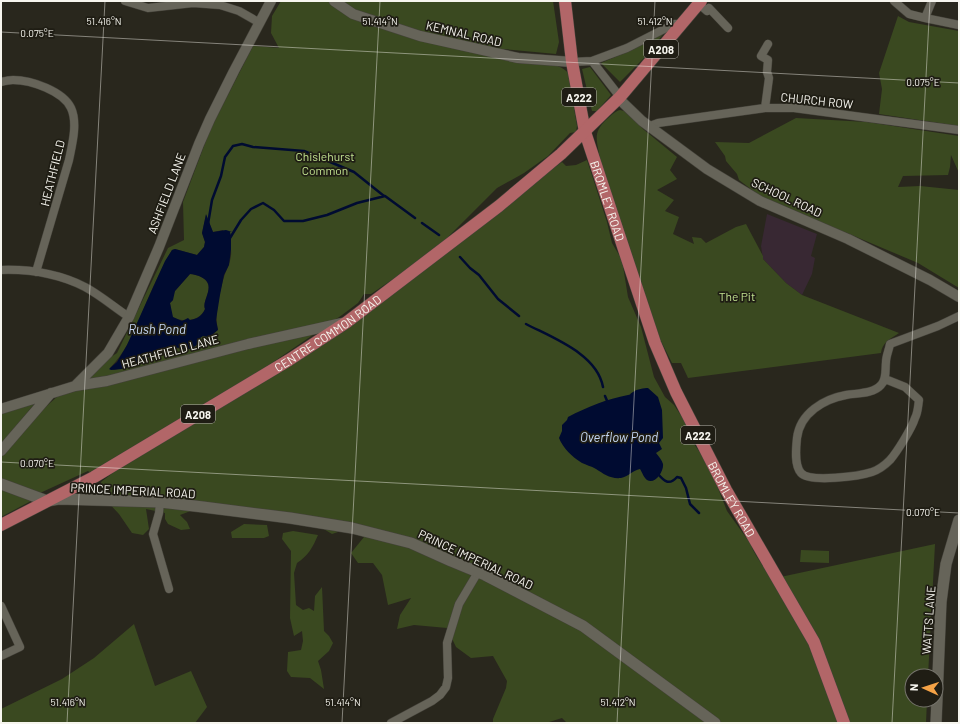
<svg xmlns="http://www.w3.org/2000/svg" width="960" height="724" viewBox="0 0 960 724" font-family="Barlow,sans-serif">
  <rect width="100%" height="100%" fill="#29271d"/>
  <path fill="#382833" d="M767,214L817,234L811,256L815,258L812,274L802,295L786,283L763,259L761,246Z"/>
  <path fill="#3a4920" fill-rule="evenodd" d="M281,1H553L559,42L556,54L504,49L503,56C517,58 561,61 568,73L577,126L576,132L570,133L548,156L524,173L497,188L446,239L427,256L371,294H364L358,303L342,315L244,382L275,369L562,162L566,166L576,165L587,160L607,222L612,243L622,260L628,297L641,327L654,377L665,397L674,405L682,417L691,432L694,444L704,458L710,468L727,511L750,543C755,557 765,567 771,579L935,544L928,676H912V700H927L926,723H567L562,718L546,723H493V719L506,688L507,681L493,656L471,658L456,647L447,628L414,625L397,629L400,615L411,598L388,605L382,575L373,563H358L351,553L364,537L344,530L332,534L322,528L204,506L180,515L187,522L190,529L181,530L168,524L165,519V513L146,509L149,529L143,535L132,533L119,514L102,496L101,482L140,452L94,476L88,471L40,493L1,480V457L35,417L50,403L58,396L91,379L90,376L110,356L111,357L117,353L168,248L184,240L183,202L210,130L253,46L279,48L271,33L272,16ZM206,215L213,232L223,230C226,236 231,244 231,250C232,260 227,268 224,277C220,290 214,316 218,329L214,334L209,337L203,336L200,338L198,344L191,349L168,348L152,353L144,362L139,364L114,370L110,368C124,354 132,336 140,318C149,295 159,272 172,250L175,249L197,255L204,247L205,242L202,233ZM477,567H482L489,572L501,574L509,579L504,582L482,578L470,581L471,575Z
    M898,16L909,22L959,31V126L879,114L882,89L879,73Z
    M667,30L654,45L644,58L620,82L601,63L634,49Z
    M590,67L611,95L597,111H592L582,69Z
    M620,110L628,112L643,129L677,157L670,170L677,179L657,190L674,200L665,211L679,217L673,234L694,244L692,237L701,238L706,243L736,227L746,224L763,256V259L786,283L802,295L899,333C890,339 882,343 881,353L688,378L681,363H672L657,333L600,161C598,141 591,134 607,119C611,116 615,111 620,110Z
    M796,118L867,122L959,136V173L951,155L950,167L948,175L903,176L898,187L920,186L959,190V288L918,263L847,233L834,229L760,196L739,180L737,174L726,161L725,156L715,142L749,143Z
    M190,274C194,274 195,275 199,276C219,284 201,300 205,309C200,321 184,323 172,317L170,303L173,300V294L175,291Z
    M36,402L1,444V413Z
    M1,489L31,501L1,517Z
    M244,524L267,525L269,536L264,538H232L231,532Z
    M293,531L318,535C313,547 308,556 297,563L294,573L296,605L303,610L309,608L314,611L315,596L322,587L324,631L329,636L333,643L329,651L318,661L321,670L324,689L310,678L291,677L287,671L288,652L301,650L303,641L302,631L294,636L290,618L291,551L282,539L283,533Z
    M801,550L829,551V563L800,562Z
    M134,624L155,686L191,671L207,707L195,723H1V709L62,679L94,658Z"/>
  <path fill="#000b31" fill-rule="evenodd" d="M206,214L213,232L226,230L232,232H230L231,236V249L229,265L224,275L220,295L216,320L218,330L209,337L203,336L200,338L198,344L191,349L172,347L155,352L139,364L122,369L111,370L109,369L117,362L127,345L165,261L172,250L175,249L197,255L204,247L205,242L202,233ZM190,274C194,274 195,275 199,276C219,284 201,300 205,309C202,316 197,319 190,320L188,318L182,321L173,317L170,303L173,300L175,291Z
    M648,388L658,397L662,410L663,438L659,443L662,449L656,453C659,457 662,460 663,464C664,471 655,485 647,480C644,478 642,472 640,469C633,470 628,477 621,478C610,479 604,474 596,469C591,466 586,465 582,463C572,457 563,448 559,438L562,431V425L567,420L568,417C587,407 607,399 628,395C632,394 629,394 633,392C637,389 644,388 648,388Z"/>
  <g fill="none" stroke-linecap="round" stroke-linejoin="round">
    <path stroke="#000b31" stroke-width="2.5" d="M422,223L439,235
      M208,224L212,200L221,176L225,157L233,146L242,144L253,147L304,151L354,172L384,196
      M230,238L241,220L251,209L263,203L274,210L284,221H303L327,215L357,203L385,196L415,218
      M460,257L470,268L479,275L498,299L519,316
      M526,324C553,338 597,354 603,387
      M605,396L608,403
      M658,474C664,481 669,486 677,477L681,478L686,488L690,504L699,513"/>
    <defs>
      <path id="minor" d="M125,1L148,8L193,3L220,5L239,11L260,23
        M894,1L909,14L925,18L959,25
        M699,4L707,11L709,8L728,28
        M925,18L932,1
        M592,61L620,97
        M572,62L592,61L627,48L674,24H682
        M1,82C5,81 9,80 13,80C31,80 63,91 71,108C78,123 72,145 69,160L36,272
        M765,108L769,78L767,72L768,60L761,56L768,44
        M650,126L658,123L765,108H794L959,130
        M1,270C30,269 59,274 85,287C100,295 114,307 129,317
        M885,379L905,387L919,400C918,406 918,413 915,418C912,428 897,452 890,460C886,464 878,470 872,472C860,476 810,483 801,473C794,465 796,448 797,438C800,413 824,399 846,395C857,393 873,394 881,385C887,379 885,370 886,362C886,356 889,350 890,344L938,326L959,316
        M160,502L159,513L153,534L169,589
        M1,606L20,647L1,656
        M391,723L432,701L440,695L446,687L448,678L447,643L459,604L478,572"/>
      <path id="tertiary" d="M334,1L353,14L420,36L518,58L572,62
        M618,98L642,121L707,169L760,201L848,239L930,280L959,297
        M75,386L108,353L129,317L159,247L199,144L210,119L234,71L271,1
        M1,409L75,386L107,381L248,344L342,323
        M1,451L51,393"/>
      <path id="secondary" d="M1,484L47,501L59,499L160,502L203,507L290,518L352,528L411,543L451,561L485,575L583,626L715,723
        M936,723L941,602L946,564L959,520"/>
      <g id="primary">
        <path id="s1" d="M565,1L572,62L585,132L655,343L676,392L726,490L814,642L844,723"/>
        <path id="s2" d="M1,525L94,477L289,360L347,322L499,206L561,154L620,97L701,1"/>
      </g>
    </defs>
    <use href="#minor" stroke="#44423a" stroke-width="9"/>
    <use href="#tertiary" stroke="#44423a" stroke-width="11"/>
    <use href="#secondary" stroke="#44423a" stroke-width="12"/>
    <use href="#primary" stroke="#44423a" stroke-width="13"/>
    <use href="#minor" stroke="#666459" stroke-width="8"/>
    <use href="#tertiary" stroke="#666459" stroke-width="10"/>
    <use href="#secondary" stroke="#666459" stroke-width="11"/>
    <use href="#primary" stroke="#b26668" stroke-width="12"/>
  </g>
  <path fill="none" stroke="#f6f5ee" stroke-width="1" stroke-opacity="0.45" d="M1,32L959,83M1,462L959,513M67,723L105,1M342,723L380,1M617,723L655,1M892,723L930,1"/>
  <g text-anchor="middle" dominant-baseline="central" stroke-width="3.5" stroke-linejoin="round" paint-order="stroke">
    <g fill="#1f1d14" stroke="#b6b4ad" stroke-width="1">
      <rect x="644" y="40" width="34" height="18" rx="3"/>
      <rect x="562" y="88" width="34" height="18" rx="3"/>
      <rect x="181" y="405" width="34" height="18" rx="3"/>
      <rect x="681" y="426" width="34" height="18" rx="3"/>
    </g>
    <g font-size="11" font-weight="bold" fill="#f6f5ee">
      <text x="661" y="49">A208</text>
      <text x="579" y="97">A222</text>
      <text x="198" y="414">A208</text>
      <text x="698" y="435">A222</text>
    </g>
    <g font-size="12" fill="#f6f5ee" stroke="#1f1d14">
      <text transform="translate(464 33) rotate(13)">KEMNAL ROAD</text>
      <text transform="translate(817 100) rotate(6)">CHURCH ROW</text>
      <text transform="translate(52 173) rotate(-76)">HEATHFIELD</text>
      <text transform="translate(166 193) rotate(-69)">ASHFIELD LANE</text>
      <text transform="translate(787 197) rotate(25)">SCHOOL ROAD</text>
      <text stroke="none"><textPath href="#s1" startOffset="205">BROMLEY ROAD</textPath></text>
      <text stroke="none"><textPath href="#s2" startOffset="379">CENTRE COMMON ROAD</textPath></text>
      <text transform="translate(170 351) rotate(-15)">HEATHFIELD LANE</text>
      <text transform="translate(133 490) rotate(3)">PRINCE IMPERIAL ROAD</text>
      <text stroke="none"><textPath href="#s1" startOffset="529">BROMLEY ROAD</textPath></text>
      <text transform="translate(476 559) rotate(25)">PRINCE IMPERIAL ROAD</text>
      <text transform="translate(928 620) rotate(-86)">WATTS LANE</text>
    </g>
    <g font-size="12" fill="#c0e08f" stroke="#1f1d14">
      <text x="325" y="156">Chislehurst<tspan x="325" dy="14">Common</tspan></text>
      <text x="737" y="296">The Pit</text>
    </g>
    <g font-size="13" font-style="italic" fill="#c4d6f3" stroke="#1f1d14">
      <text x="157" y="329">Rush Pond</text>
      <text x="619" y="437">Overflow Pond</text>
    </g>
  </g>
  <g font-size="10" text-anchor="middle" fill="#f6f5ee" stroke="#1f1d14" stroke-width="3.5" stroke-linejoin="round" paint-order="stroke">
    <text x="104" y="25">51.416°N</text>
    <text x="380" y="25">51.414°N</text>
    <text x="655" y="25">51.412°N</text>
    <text x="37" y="37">0.075°E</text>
    <text x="923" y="86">0.075°E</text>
    <text x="37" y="467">0.070°E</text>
    <text x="923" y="516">0.070°E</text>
    <text x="68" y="706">51.416°N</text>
    <text x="343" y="706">51.414°N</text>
    <text x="618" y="706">51.412°N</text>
  </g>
  <rect width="960" height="724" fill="none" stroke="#f6f5ee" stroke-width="4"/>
  <g transform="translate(924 688) rotate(273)"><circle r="19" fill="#1f1d14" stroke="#75736b"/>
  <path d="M0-3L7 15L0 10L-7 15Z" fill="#f5a346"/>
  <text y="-6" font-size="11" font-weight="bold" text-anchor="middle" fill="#f6f5ee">N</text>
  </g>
</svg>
